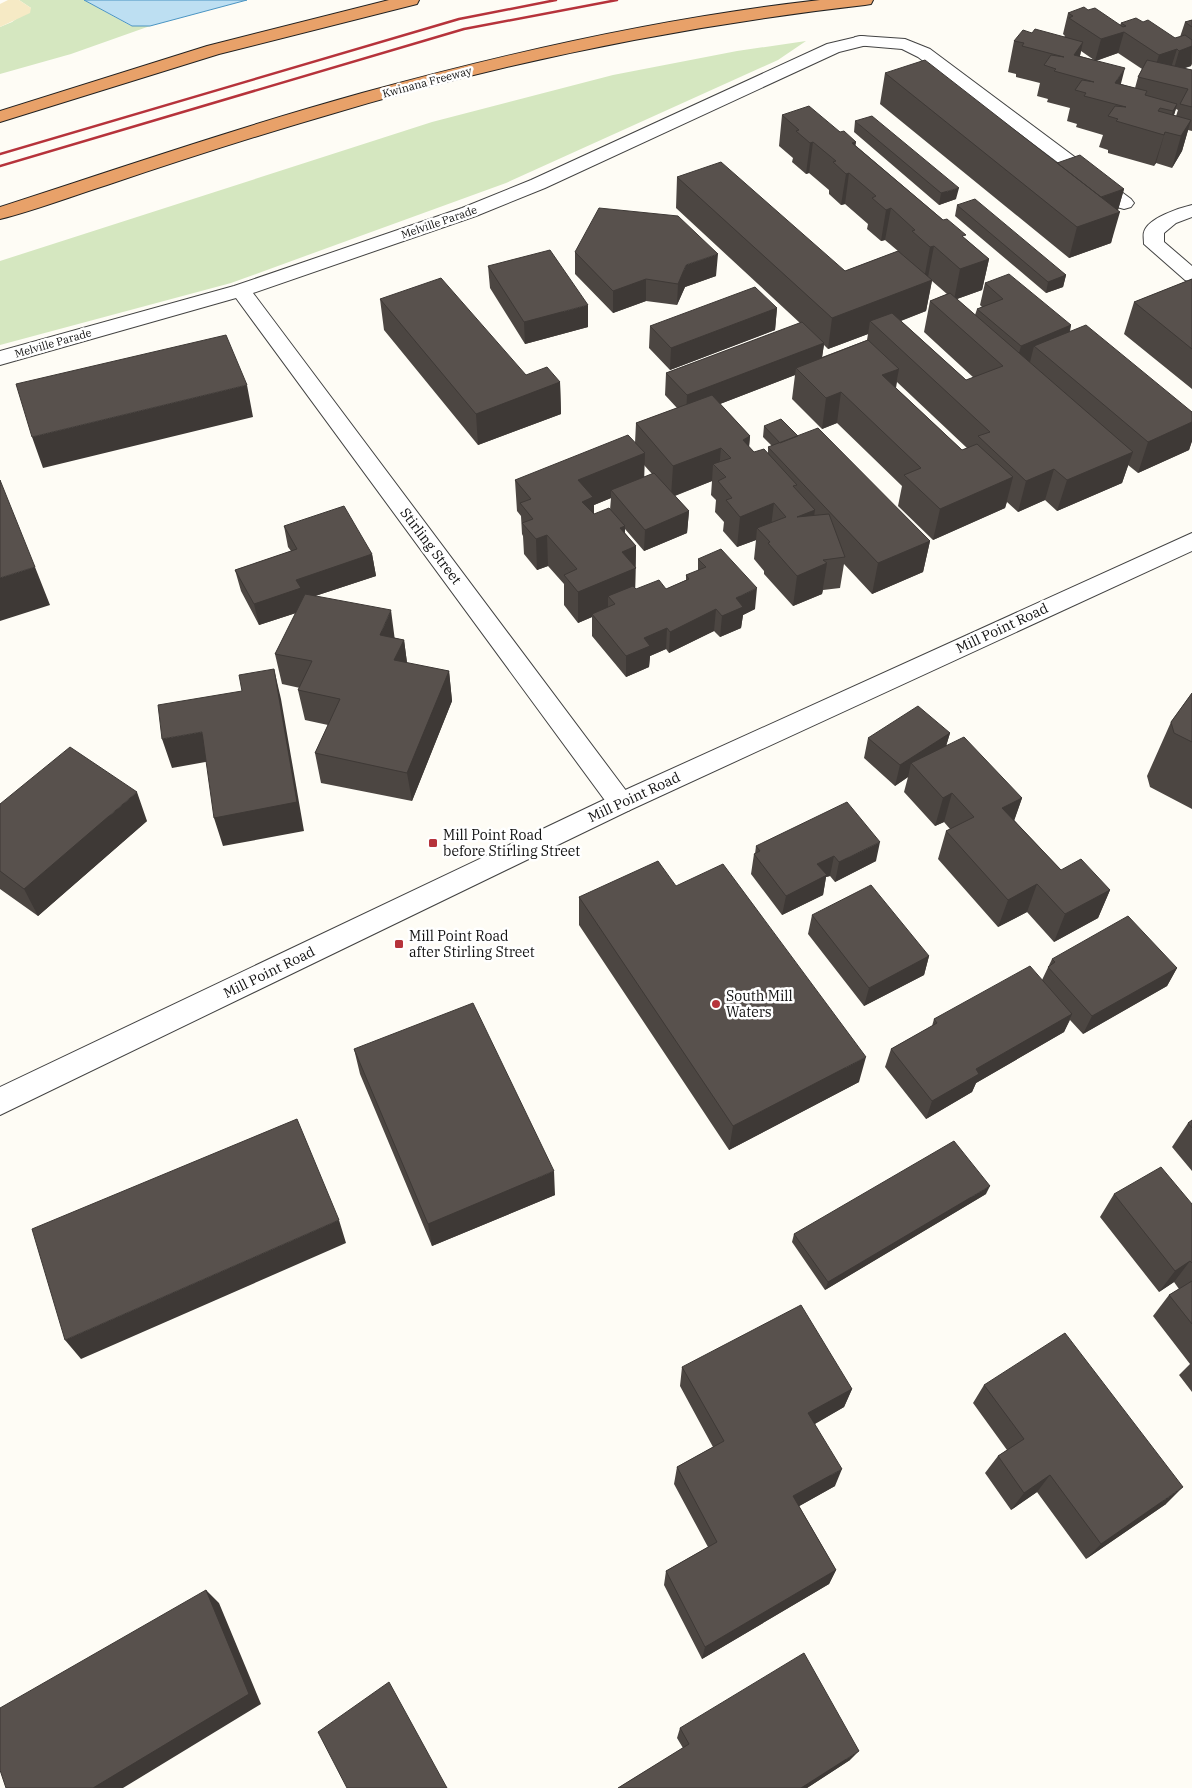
<svg xmlns="http://www.w3.org/2000/svg" width="1192" height="1788" viewBox="0 0 1192 1788" font-family="'IBM Plex Serif',serif">
  <rect width="100%" height="100%" fill="#fefcf5"/>
  <path fill="#d5e7c0" d="M19,0H84L131,26H150L71,54L0,74V27L12,22L31,8Z
    M806,41L778,60L506,183L231,283L0,345V261L432,122L613,75L737,51Z"/>
  <path fill="#f6eac5" d="M8,0H19L31,8L30,13L0,27V4Z"/>
  <path fill="#bddff2" stroke="#4a94c2" d="M84,0H247L150,26H132Z"/>
  <g fill="none" stroke-linecap="round" stroke-linejoin="round">
    <defs>
      <path id="service" d="M861,36L905,39L930,49L1131,199L1134,203L1131,207L1124,209L1117,207L918,57L902,49L855,45L852,41L855,37Z
        M1192,205V217L1176,223L1164,233V242L1192,266V282L1185,280L1144,244C1144,240 1143,235 1144,232C1148,218 1179,208 1192,205Z"/>
      <path id="minor" d="M861,36L867,37L870,41L867,45L839,52L545,188L476,216L253,293L630,796L634,803L630,810L621,813L612,810L236,298L0,365V351L234,286L462,208L531,180L827,44Z"/>
      <path id="tertiary" d="M1192,533V551L630,810L0,1115V1087L612,796Z"/>
      <path id="motorway" d="M389,0H419L417,4L219,54L0,122V111L207,46Z
        M820,0H873L871,4L865,5C681,26 498,63 321,117C249,138 178,161 107,185C72,196 36,210 0,219V207C120,168 240,127 362,93C511,52 666,17 820,0Z"/>
    </defs>
    <use href="#service" stroke="#434343" stroke-width="2"/>
    <use href="#minor" stroke="#434343" stroke-width="2"/>
    <use href="#tertiary" stroke="#434343" stroke-width="2"/>
    <use href="#motorway" stroke="#212121" stroke-width="2"/>
    <use href="#service" fill="#fff" fill-rule="evenodd"/>
    <use href="#minor" fill="#fff" fill-rule="evenodd"/>
    <use href="#tertiary" fill="#fff" fill-rule="evenodd"/>
    <use href="#motorway" fill="#e8a169" fill-rule="evenodd"/>
    <path stroke="#b6333b" stroke-width="2.5" d="M0,154L459,19L556,0
      M0,166L464,29L617,0"/>
  </g>
  <path fill="#4c4642" fill-rule="evenodd" d="M1088,10L1120,25L1121,23L1143,22L1175,38L1180,37L1185,22L1192,20V64L1191,66L1184,68L1192,70V131L1188,130L1182,151L1172,168L1156,163L1154,166L1108,153V150L1099,147L1103,135L1076,127L1077,124L1067,121L1070,108L1047,102L1048,99L1037,96L1040,83L1016,77V74L1008,72L1014,41L1032,33L1064,37L1065,36L1063,34L1068,13ZM1081,51L1094,60L1080,56ZM1118,53L1142,69L1138,77L1135,88L1121,84L1096,61ZM1176,109L1178,110L1176,116L1174,115Z
    M885,73L1057,163L1124,189L1118,210L1111,243L1069,258L880,104Z
    M782,115L840,132L856,142L855,145L989,259L982,290L957,299L975,315L977,309L982,307L980,305L985,283L1071,325L1070,332L1192,412V441L1189,450L1138,473L1128,465L1122,483L1057,511L1045,500L1018,512L1007,502L1005,508L933,540L898,506L902,486L837,423L822,429L792,399L795,375L720,404L750,436L749,447L754,452L768,453V447L772,446L763,437L764,426L798,436L930,541L923,572L872,594L844,564L840,588L823,590L822,594L793,606L764,574V571L754,559L756,540L737,547L723,531L724,522L715,512L716,500L711,495L712,481L675,496L689,511L687,533L644,551L625,529V533L636,546L635,588L636,589H666L686,580V575L698,571V559L755,609L743,615L741,628L720,637L714,631L669,653L666,649L650,656L649,667L626,677L592,636V617L578,623L564,605V584L548,566L537,570L524,554L523,536L522,534L521,516L517,511L515,480L635,443L636,423L677,408L665,395L666,373L800,323L676,208L677,177L845,271L898,251L885,240L881,241L867,229L868,224L845,204L841,205L829,194V190L809,173L806,174L792,162L793,158L779,146ZM932,281L947,294L930,301L924,332L974,378L966,380L901,321L926,311ZM868,334L867,340L822,357L824,345L828,349ZM897,382L967,448L962,450L896,388ZM644,465L652,474L644,477ZM611,498L610,510L594,514V505Z
    M855,121L956,199L939,205L854,132Z
    M957,205L1066,275L1063,287L1046,293L955,216Z
    M575,252L716,276L685,287L677,305L646,301L613,313L575,274Z
    M488,266L588,327L525,344L490,288Z
    M1192,279V389L1124,334L1134,302Z
    M380,299L526,375L560,382L561,414L478,445L384,330Z
    M777,308L775,330L670,370L649,348L650,326Z
    M284,526L372,554L376,576L315,596L395,638L404,640L407,663L449,671L452,701L412,801L321,783L315,753L328,725L305,720L298,690L300,688L282,684L275,654L296,613L259,625L241,591L235,570L291,551L288,547Z
    M1192,693V809L1150,787L1147,776L1171,722Z
    M950,733L946,746L1022,798L1014,820L1061,870L1110,890L1098,918L1054,942L1027,912L998,927L938,859L946,831L950,829L944,822L935,826L904,792L908,777L895,786L864,758L868,738Z
    M0,804L147,821L38,916L0,889Z
    M756,846L876,861L835,882L830,876L826,877L823,895L782,915L751,874L754,854H755Z
    M676,886L859,1082L729,1150L579,925V897Z
    M812,915L929,956L924,975L864,1006L808,934Z
    M1052,959L1177,968L1167,986L1083,1034L1070,1020L1064,1032L976,1083L972,1092L926,1119L885,1067L891,1049L932,1026L934,1019L1042,980Z
    M354,1049L555,1195L432,1246L360,1074Z
    M1192,1120V1171L1172,1147L1188,1123Z
    M986,1194L825,1290L792,1242L794,1234Z
    M1114,1194L1192,1204V1392L1179,1375L1190,1364L1153,1316L1169,1295L1179,1289L1174,1282L1159,1292L1100,1217Z
    M682,1367L852,1389L844,1407L815,1424L835,1486L799,1506L836,1570L829,1584L702,1659L664,1585L666,1571L708,1547L674,1484L677,1467L713,1447L680,1386Z
    M984,1385L1166,1504L1086,1559L1037,1492L1011,1510L985,1473L998,1456L1007,1450L973,1403Z
    M680,1728L850,1760L807,1788H618L683,1748L677,1738Z"/>
  <path fill="#3e3936" d="M1124,32L1118,53L1095,61L1101,39Z
    M1083,42L1076,73L1074,55Z
    M1192,46L1191,66L1173,72L1179,51Z
    M1177,49L1170,71L1152,77L1159,55Z
    M1125,68L1117,99L1115,83Z
    M1177,104L1169,133L1167,132L1173,111Z
    M1191,120L1182,151L1172,168L1181,136Z
    M1165,132L1156,163L1154,166L1164,135Z
    M813,142L809,173L806,174L810,143Z
    M856,142L851,173H849L845,204L841,205L846,174L852,143Z
    M959,188L956,199L939,205L941,193Z
    M1124,189L1118,210L1100,198Z
    M891,208L885,240L881,241L886,210Z
    M1120,212L1111,243L1069,258L1077,227Z
    M934,246L928,277L924,279L930,247Z
    M718,254L716,276L685,287L677,305L678,284L686,265Z
    M989,259L982,290L954,300L960,269Z
    M1066,275L1063,287L1046,293L1048,282Z
    M646,279V301L613,313V291Z
    M932,280L926,311L879,329L870,321L868,334L828,349L832,318Z
    M588,305V327L525,344L524,322Z
    M777,308L775,330L670,370L671,348Z
    M1071,325L1065,347L1034,346L1030,362L1015,368L1021,346Z
    M824,343L821,365L796,368L795,375L686,417L687,395Z
    M899,369L893,400L882,375Z
    M560,382L561,414L478,445L476,414Z
    M247,385L253,417L43,468L32,437Z
    M841,392L837,423L822,429L826,398Z
    M1192,422V441L1189,450L1138,473L1148,442Z
    M750,436L747,468L743,440Z
    M721,448L719,470L713,464L712,481L671,497L673,466Z
    M1133,452L1122,483L1057,511L1067,480Z
    M645,453L644,484L611,490V498L594,505V528L583,532L578,480Z
    M1054,469L1045,500L1018,512L1026,481Z
    M1013,477L1005,508L933,540L940,509Z
    M774,503L770,534L757,528L756,540L737,547L740,517Z
    M815,510L810,541L797,517Z
    M689,511L687,533L644,551L645,530Z
    M625,526L624,551L636,546L635,599L615,604L608,596V610L592,614V617L578,623V592L620,528Z
    M547,535L548,566L537,570L536,539Z
    M930,541L923,572L872,594L878,563Z
    M372,554L376,576L303,600L305,610L259,625L254,604L296,580Z
    M827,563L822,594L793,606L797,576Z
    M35,567L50,605L0,621V578Z
    M757,588L755,609L743,615L741,628L720,637L722,616L736,598Z
    M716,609L714,631L669,653L670,632Z
    M391,610L395,641L380,635Z
    M667,628L666,649L650,656L649,667L626,677V656L644,638Z
    M404,640L408,670L394,660Z
    M274,669L281,699L304,831L223,846L214,818Z
    M449,671L452,701L412,801L407,773Z
    M202,732L211,761L172,768L162,739Z
    M950,733L944,753L911,763L908,777L895,786L900,765Z
    M137,792L147,821L38,916L24,889Z
    M952,793L944,822L935,826L943,798Z
    M1022,798L1012,827L1002,808Z
    M880,842L876,861L835,882L839,862Z
    M834,856L830,876L826,877L823,895L782,915L786,896L817,864Z
    M1037,884L1027,912L998,927L1008,900Z
    M1110,890L1098,918L1054,942L1065,914Z
    M929,956L924,975L864,1006L869,988Z
    M1177,968L1167,986L1083,1034L1092,1016Z
    M1072,1014L1064,1032L976,1083L972,1092L926,1119L932,1101L976,1069Z
    M866,1057L859,1082L729,1150L733,1126Z
    M554,1171L555,1195L432,1246L428,1224Z
    M990,1186L986,1194L825,1290L828,1282Z
    M339,1220L346,1243L81,1359L65,1340Z
    M1190,1261L1174,1282L1159,1292L1175,1271Z
    M852,1389L844,1407L802,1431L808,1413Z
    M842,1469L835,1486L787,1513L793,1496Z
    M1050,1475L1037,1492L1011,1510L1024,1493Z
    M1183,1487L1166,1504L1086,1559L1101,1544Z
    M836,1570L829,1584L702,1659L705,1647Z
    M206,1590L219,1603L261,1704L123,1788H93Z
    M859,1751L850,1760L807,1788H801Z"/>
  <path fill="#58514d" stroke="#3e3936" d="M1084,7L1088,10L1095,8L1123,27L1126,26L1121,23L1136,18L1143,22L1148,20L1175,38L1185,35L1192,40V46L1179,51L1177,49L1159,55L1124,32L1101,39L1069,18L1073,16L1068,13Z
    M1192,20V27L1185,22Z
    M1035,29L1083,42L1074,55L1125,68L1115,83L1147,91L1145,95L1177,104L1173,111L1160,108L1158,111L1191,120L1181,136L1165,132L1164,135L1116,121L1118,119L1108,116L1115,106L1126,107L1084,96L1086,93L1075,90L1082,80L1094,82L1054,71L1056,69L1044,65L1051,55L1064,57L1022,46L1024,43L1014,41L1023,30L1032,33Z
    M925,60L1120,212L1077,227L885,73Z
    M1147,60L1192,70V107L1180,104L1188,89L1138,77Z
    M809,106L840,132L844,131L856,142L852,143L943,220L947,219L966,235L962,236L989,259L960,269L934,246L930,247L912,231L915,230L891,208L886,210L872,198L876,196L849,173L846,174L833,162L836,161L813,142L810,143L796,131L799,130L782,115Z
    M872,116L959,188L941,193L855,121Z
    M1080,155L1124,189L1101,197L1057,163Z
    M721,162L845,271L898,251L932,280L832,318L677,177Z
    M975,199L1066,275L1048,282L957,205Z
    M599,208L678,216L718,254L686,265L678,284L646,279L613,291L575,252Z
    M550,250L588,305L524,322L488,266Z
    M1009,274L1071,325L1021,346L977,309L1003,299L985,283Z
    M441,278L526,375L547,367L560,382L476,414L380,299Z
    M1192,279V349L1134,302Z
    M755,287L777,308L671,348L650,326Z
    M950,293L1133,452L1067,480L1054,469L1026,481L978,436L990,432L870,321L892,313L966,380L1003,366L930,301Z
    M802,322L824,343L687,395L666,373Z
    M1086,325L1192,412V422L1148,442L1034,346Z
    M226,335L247,385L32,437L16,384Z
    M868,340L899,369L882,375L962,450L977,444L1013,477L940,509L904,475L921,468L841,392L826,398L796,368Z
    M712,395L750,436L743,440L754,452L764,449L797,485L793,486L815,510L797,517L829,514L845,557L823,560L827,563L797,576L768,543L770,542L757,528L786,517L774,503L740,517L726,500L732,498L718,481L726,477L713,464L731,458L721,448L673,466L636,423Z
    M781,419L798,436L780,443L764,426Z
    M818,428L930,541L878,563L768,447Z
    M628,435L645,453L578,480L593,497L582,502L594,514L609,508L625,526L620,528L636,546L622,552L636,568L578,592L564,575L577,569L547,535L536,539L522,523L533,519L520,503L531,499L515,480Z
    M654,473L689,511L645,530L611,490Z
    M0,480L35,567L0,578Z
    M344,506L372,554L296,580L301,588L254,604L235,570L297,549L284,526Z
    M721,549L757,588L736,598L743,607L722,616L716,609L670,632L667,628L644,638L650,646L626,656L592,614L615,604L608,596L633,586L636,589L659,580L666,589L689,579L686,575L706,567L698,559Z
    M305,594L391,610L380,635L404,640L394,660L449,671L407,773L315,753L340,699L298,690L312,661L275,654Z
    M274,669L297,802L214,818L202,732L162,739L158,705L242,691L239,675Z
    M1192,693V742L1174,733L1171,722Z
    M918,706L950,733L900,765L868,738Z
    M964,737L1022,798L1002,808L1061,870L1081,859L1110,890L1065,914L1037,884L1008,900L946,831L974,817L952,793L943,798L911,763Z
    M70,747L137,792L24,889L0,871V804Z
    M847,802L880,842L839,862L834,856L817,864L827,875L786,896L754,854L760,851L756,846Z
    M658,861L676,886L723,864L866,1057L733,1126L579,897Z
    M871,885L929,956L869,988L812,915Z
    M1128,916L1177,968L1092,1016L1048,967L1055,962L1052,959Z
    M1030,966L1072,1014L976,1069L979,1074L932,1101L891,1049L937,1023L934,1019Z
    M473,1003L554,1171L428,1224L354,1049Z
    M297,1119L339,1220L65,1340L32,1229Z
    M1192,1120V1128L1188,1123Z
    M954,1141L990,1186L828,1282L794,1234Z
    M1161,1167L1192,1204V1263L1190,1261L1175,1271L1114,1194Z
    M1192,1281V1324L1169,1295Z
    M801,1305L852,1389L808,1413L842,1469L793,1496L836,1570L705,1647L666,1571L717,1542L677,1467L724,1441L682,1367Z
    M1065,1333L1183,1487L1101,1544L1050,1475L1024,1493L998,1456L1024,1439L984,1385Z
    M206,1590L249,1694L93,1788H6L0,1770V1708Z
    M804,1653L859,1751L801,1788H618L689,1744L680,1728Z
    M389,1682L447,1788H347L318,1732Z"/>
  <g fill="#b6333b" stroke="#fff" stroke-width="2">
    <rect x="428" y="838" width="10" height="10" rx="2.5"/>
    <rect x="394" y="939" width="10" height="10" rx="2.5"/>
    <circle cx="716" cy="1004" r="5"/>
  </g>
  <g text-anchor="middle" dominant-baseline="central" stroke-width="5" stroke-linejoin="round" paint-order="stroke">
    <g font-size="11" fill="#101010" stroke="#fff">
      <text transform="translate(427 82) rotate(-15)">Kwinana Freeway</text>
      <text transform="translate(439 222) rotate(-19)">Melville Parade</text>
      <text transform="translate(53 343) rotate(-16)">Melville Parade</text>
    </g>
    <g font-size="14" fill="#101010" stroke="#fff">
      <text transform="translate(431 546) rotate(53)">Stirling Street</text>
      <text transform="translate(1002 628) rotate(-25)">Mill Point Road</text>
      <text transform="translate(634 797) rotate(-25)">Mill Point Road</text>
      <text transform="translate(269 972) rotate(-26)">Mill Point Road</text>
    </g>
    <g font-size="14" fill="#101010" stroke="#fff" text-anchor="start">
      <text x="443" y="835">Mill Point Road<tspan x="443" dy="16">before Stirling Street</tspan></text>
      <text x="409" y="936">Mill Point Road<tspan x="409" dy="16">after Stirling Street</tspan></text>
      <text x="726" y="996">South Mill<tspan x="726" dy="16">Waters</tspan></text>
    </g>
  </g>
</svg>
